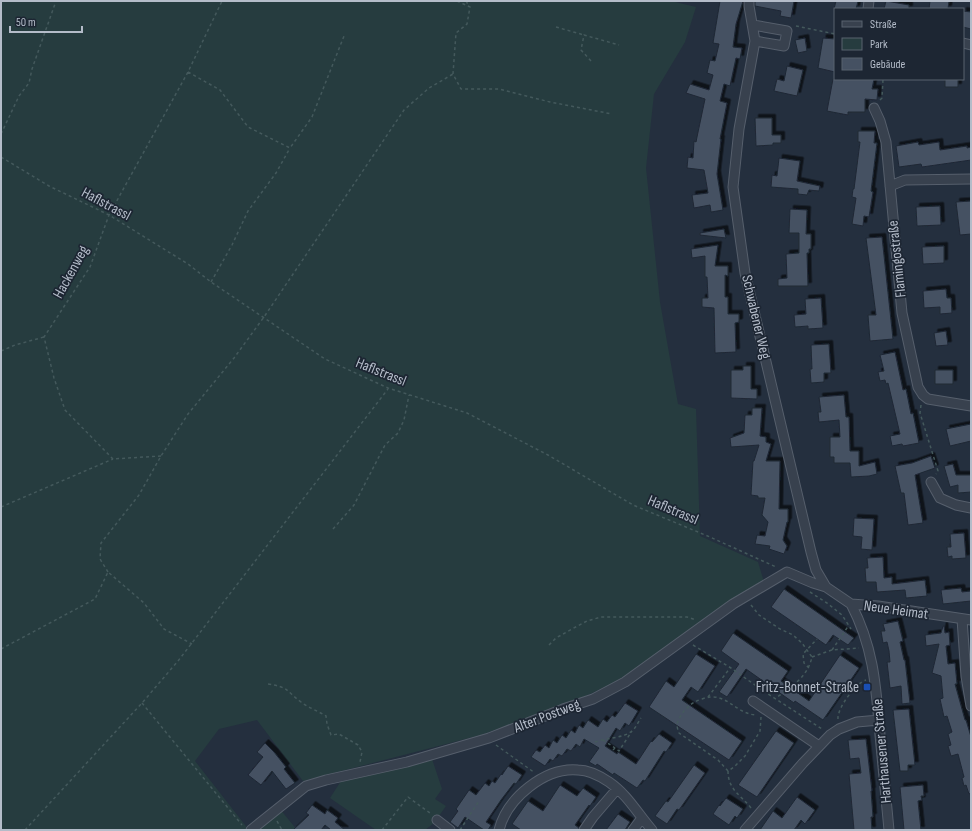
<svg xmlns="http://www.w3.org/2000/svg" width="972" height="831" viewBox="0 0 972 831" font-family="'Sofia Sans Condensed',sans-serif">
  <defs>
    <filter id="shadow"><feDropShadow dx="3.5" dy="-3.5" stdDeviation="0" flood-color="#0009"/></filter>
  </defs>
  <rect width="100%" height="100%" fill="#242f3e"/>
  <path fill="#263c3f" d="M1,1H671L696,7L685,42L654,94L646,168L660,302L678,404L696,409L700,536L758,562L764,582L622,679L575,701L481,735L303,781L257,720L219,729L195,761L249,830H1Z
    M432,759L442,789L435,799L446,806L434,823L425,830H376L330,798L341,781Z
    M280,809L297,830H256Z"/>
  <path fill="#455162" stroke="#1f2835" filter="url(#shadow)" d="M720,1H743L736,24L733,47L742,48L740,59L736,58L730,86L724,84L720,101L727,103L720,139H721L717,174L723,210L711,212L710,205L694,208L692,195L708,193L704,170L687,168L688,157L693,158L694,141L696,142L697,137L705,99L686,93L690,84L709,90L713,75L707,73L710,60L715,61L719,44L713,43Z
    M755,1H794L791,18L780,16L781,11L755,6Z
    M836,1H858L856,9H834Z
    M886,1L909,5V9H884Z
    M930,1H949L948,9H929Z
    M963,11L971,12V29L963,27Z
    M805,38L807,51L798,53L795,40Z
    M823,38L835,39V72L818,68Z
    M787,66L803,70L797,96L774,91L777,79L784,81Z
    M833,79H874L872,89H878L877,100L865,99V112H848V115L827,111Z
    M945,79H958V87H945Z
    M755,118H772V135H781V143H773V145L756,146Z
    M858,131H875L874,143H877L871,191L873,192L869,217L864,216L863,226L852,224L856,198L852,197L853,189H854L860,142H858Z
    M918,142L919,145L939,142L940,150L967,146V148L971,147V160L922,167L921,164L899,167L896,146Z
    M779,158L800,161L797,181L820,186L819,191L809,190L807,195L798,194V189L771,187L772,175L777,176Z
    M971,201V234L960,235L956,202Z
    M940,206L941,225L917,226L916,207Z
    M790,209L807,210L806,234H811V249H809V253H807L808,286H778V279L787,278L786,254L799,253V233H789Z
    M724,229L726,238L700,235V233Z
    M882,237L893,339L870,341L868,315H876L866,238Z
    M718,245L715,266H728V276L725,275V297H728V314H739V322L735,323L736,352L715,353L714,308L702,307V298H708L707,277H705V256L692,258L691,249Z
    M944,246V263L923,264L922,247Z
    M946,289L947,298H951L952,313L940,314V307L924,308L923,291Z
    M821,298L823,328L808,329V326L795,327L794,315L806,314L805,299Z
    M946,331L948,345L936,346L934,333Z
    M829,344L831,373H824V382L811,383L810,369H812L811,345Z
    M895,352L903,390L906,389L911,414L913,413L919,443L903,446L902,444L892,446L890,436L900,434L888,383L886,384L885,380L880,381L878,372L884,371L880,355Z
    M743,366H751V389H757V399L731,398V370H743Z
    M935,370H953V384H935Z
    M844,395L846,417H849L850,451H859V466L875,462L877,474L869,476L851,477L850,463H834V457H830V437H840L839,420L819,422L818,412H821L819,397Z
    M752,408H762L760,436L766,437V442L771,444L766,461H780L779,509H788V522H787L783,540L787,546L784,554L769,549L770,546L755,544L757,535L765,536L768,522L762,515L765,498H758V496L751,495L753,461H754L759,445L731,447L730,438L744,433L745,415H752Z
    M971,424V441L950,446L946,429Z
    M931,456L935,468L915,475L923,523L908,525L904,493H901L895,466L912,463Z
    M953,464L956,475H971V492L958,493V485L950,487L944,466Z
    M854,518L874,519L872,550L861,549L862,537L853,536Z
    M964,533L966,558L952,559V556L948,557L947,547H951L950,534Z
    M883,557L884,578L892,577V584L925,580L927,596L906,598L905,590L877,592L876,582H866L865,568H868L867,558Z
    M961,588L962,592L971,591V601L943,604L941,590Z
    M784,589L854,638L848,645L833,635L826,645L771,607Z
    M898,621L903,641L900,642L904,660H905L910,703L902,704L901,686L890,688L887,662H890L889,651L887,642L883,643L881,631H885L883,624Z
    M943,626H944L945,633L949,632L950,645L946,646L948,664L955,663L957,684H955L965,720H966L971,737V793L969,794L966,785L964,786L962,778L964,777L958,754L951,756L948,746L951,745L948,734L952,732L947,716L944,717L940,699L943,698L941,676L932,673L939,644L926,646L925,635L941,633Z
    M733,633L788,671L781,681L809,701L840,655L859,668L823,720L795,701L794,703L746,669L727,697L719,692L739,664L721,651Z
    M696,654L715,666L698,692L691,687L682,700L742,741L729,760L649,707L666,681L674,687Z
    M625,703L638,711L629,726L625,723L620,731L616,728L605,746L617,754L618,752L636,764L651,741L652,742L659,734L672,743L666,752L664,751L645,781L643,780L637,788L614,773L613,775L597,764L596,766L589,762L599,748L584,739L580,747L576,744L571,751L567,749L562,756L558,754L553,761L550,759L545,766L531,757L536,750L540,752L545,745L549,748L553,740L557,743L562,735L566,738L571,730L575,733L579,725L583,728L588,720L598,727L603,719L607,722L612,715L615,717Z
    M909,709L915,765H908V771H900L893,710Z
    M776,731L794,743L757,797L738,785Z
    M866,739L872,791H871L873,817H871L872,830H854L849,774L861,773L859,758L850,759L848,740Z
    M265,743L274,752L286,767L284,769L295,783L286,789L272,771L261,785L248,775L263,757L257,752Z
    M694,765L705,773L679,810L677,809L667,824L655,816L666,801L668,802Z
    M508,766L522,775L516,784L514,783L501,800L486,822L491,825L488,830H484L465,817L458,828L450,822L458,811L456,809L469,790L476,795L485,783L489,786L492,781L495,783L501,774L502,775Z
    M560,785L577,796L583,788L596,797L590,806L589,805L575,825L579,828L578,830H521L512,824L528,801L543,811Z
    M923,785L924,796H921L922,800L918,801L921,830H904L900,787Z
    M797,797L815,810L805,824L801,820L794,830H760L773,811L782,818Z
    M726,798L743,809L737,818L735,816L729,825L713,814L719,805L720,806Z
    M312,805L325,814L327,810L338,818L335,822L345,830H331L325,825L321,830H293L309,815L306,813Z
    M618,814L630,822L625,830H606Z"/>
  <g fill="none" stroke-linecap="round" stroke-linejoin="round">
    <defs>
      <path id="minor" d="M749,1V6L755,41L739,129L733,187L745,273L811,552L816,570L826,587
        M868,9L869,1
        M753,25L787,31L784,46L755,41
        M963,43L971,45
        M874,108L880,121L886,142L902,313L918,387L923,395L928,399L971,406
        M890,186L905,180L971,179
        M931,482L940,498L956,505L971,508
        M851,604C874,648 876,687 880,735C883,767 886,798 889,830
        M962,619L966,676L971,706
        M753,701L819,746
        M437,820L450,830
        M251,830L306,786L326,780L407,762L489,738L563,709L593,699L625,682L733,604L787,572L813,583L826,587L851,604L878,606L971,620
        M499,830C507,798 545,767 578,770C589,770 600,776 609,782C627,794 638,814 652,830
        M584,830L593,817L617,789
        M633,830L642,818
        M745,830L803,763L830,735L839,729L857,722L879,720"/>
    </defs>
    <use href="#minor" stroke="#565f6c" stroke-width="11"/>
    <path stroke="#44595c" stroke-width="1.5" stroke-dasharray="3 3" stroke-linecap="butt" d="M457,1L470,7L467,24L456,33L453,74L461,89H499L550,102L612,114
      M466,1L469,6
      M796,26L835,34
      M556,27L584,35
      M591,61L581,50L584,35L619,45
      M188,72L220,90L248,127L290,148L312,117L344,36
      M880,100L882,98L883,79
      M1,134L19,96L29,83L32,69L56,1
      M1,157L49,186L109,215L188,264L211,282L325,359L388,388L467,413L548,455L633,505L710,537L776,567
      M211,282L232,245L248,211L276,173L290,148
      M1,351L15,345L44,337
      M921,405L920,413L938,471L936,474
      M161,456L113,459L65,410L54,378L44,337L90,267L109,215L188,72L222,1
      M1,507L113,459
      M333,529L354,505L385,445L398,433L404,420L409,395
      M108,572L100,559L101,543L139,495L161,456L188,414L234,358L264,317L404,110L429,88L453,74
      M810,592L827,603L842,615L851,629
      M751,605L759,615L780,629L793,635L802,643L812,657C807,678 792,686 776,698
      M549,645L556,638L572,629L587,621L601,617H687L696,620
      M693,645L731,668L762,690L822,729
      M1,649L95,599L108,572L144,603L164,629L192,644
      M832,650L849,625
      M812,657L832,650L859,648
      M809,668L804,663L803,654L817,639
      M268,684C289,687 286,691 301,702C309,708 318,711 326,716L327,724L331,735L339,734L358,745L362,752L360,762
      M708,697L730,668
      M142,703L242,825
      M838,719C837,708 856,683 866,680
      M603,740L615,748
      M595,742C606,738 624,738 632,731C636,728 638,722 641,718
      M496,745L535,773
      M613,750L615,748L619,751L632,731
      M728,771L718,760L679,733C678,731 677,727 677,724C678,720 683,711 687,708C692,703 696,701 702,699C726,690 735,714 756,715
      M751,808C741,795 728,790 728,771L734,767L745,756L760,731L761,717
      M277,821L282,830
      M25,830L142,703L178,661L388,389
      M382,830L408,797L430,813
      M460,830L479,801"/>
    <use href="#minor" stroke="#38414e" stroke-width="9"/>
  </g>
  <rect fill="#1a4fb4" stroke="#1d2633" stroke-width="1.5" x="863" y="683" width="8" height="8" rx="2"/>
  <g text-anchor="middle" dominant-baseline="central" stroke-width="3.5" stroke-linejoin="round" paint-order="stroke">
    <g font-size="15" fill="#b4bcc9" stroke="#1d2633">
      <text transform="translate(106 204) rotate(28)">Haflstrassl</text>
      <text transform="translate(897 259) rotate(-96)">Flamingostraße</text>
      <text transform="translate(71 272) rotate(-61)">Hackenweg</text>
      <text transform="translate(756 317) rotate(77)">Schwabener Weg</text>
      <text transform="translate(381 372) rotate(22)">Haflstrassl</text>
      <text transform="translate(673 510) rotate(23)">Haflstrassl</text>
      <text transform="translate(896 610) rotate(8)">Neue Heimat</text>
      <text transform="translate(547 716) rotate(-21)">Alter Postweg</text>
      <text transform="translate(882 751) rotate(-95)">Harthausener Straße</text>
    </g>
    <g font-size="15" fill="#b4bcc9" stroke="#1d2633" text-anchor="end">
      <text x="859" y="687">Fritz-Bonnet-Straße</text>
    </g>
  </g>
  <rect width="972" height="831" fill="none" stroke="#b4bcc9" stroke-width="4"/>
  <rect x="834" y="8" width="130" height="72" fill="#1d2633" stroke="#59626f"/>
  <rect x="842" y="21" width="20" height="6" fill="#38414e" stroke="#59626f"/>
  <text x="870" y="28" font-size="12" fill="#b4bcc9">Straße</text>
  <rect x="842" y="38" width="20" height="12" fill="#263c3f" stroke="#59626f"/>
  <text x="870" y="48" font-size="12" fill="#b4bcc9">Park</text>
  <rect x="842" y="58" width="20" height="12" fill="#455162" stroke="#59626f"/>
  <text x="870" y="68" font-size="12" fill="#b4bcc9">Gebäude</text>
  <path d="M10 26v6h72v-6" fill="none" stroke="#b4bcc9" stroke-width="2"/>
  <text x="16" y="26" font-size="12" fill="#b4bcc9" stroke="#1d2633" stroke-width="3" paint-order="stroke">50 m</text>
</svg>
